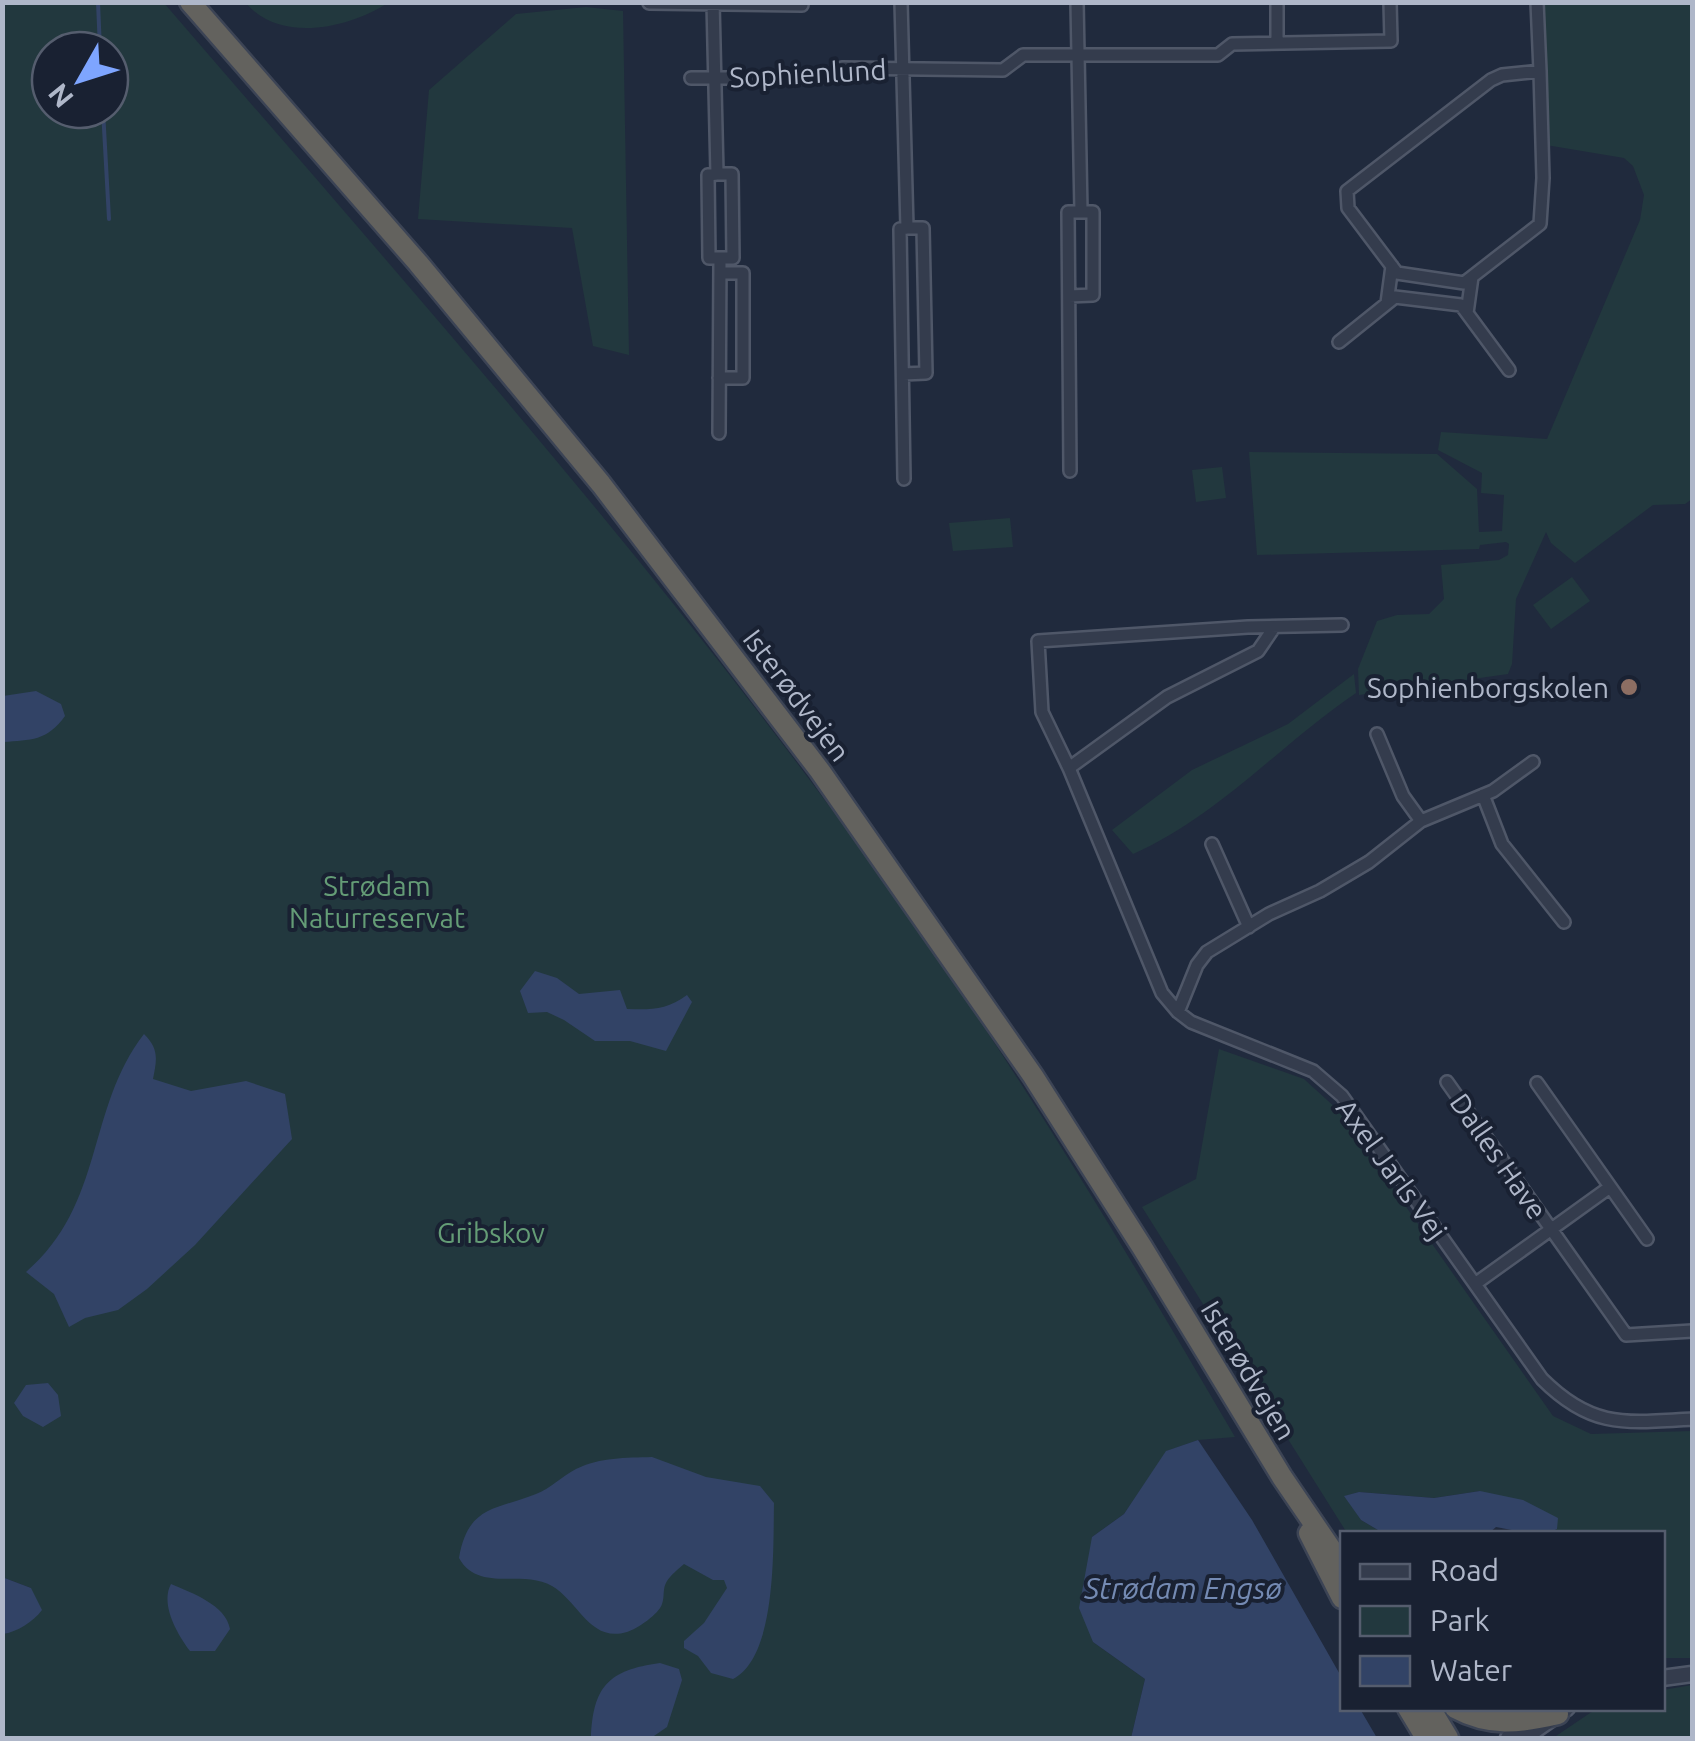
<svg xmlns="http://www.w3.org/2000/svg" width="1695" height="1741" viewBox="0 0 1695 1741" font-family="Ubuntu,sans-serif">
  <rect width="100%" height="100%" fill="#202a3d"/>
  <path fill="#22383e" fill-rule="evenodd" d="M2,3H164C432,314 708,622 940,962C1046,1116 1141,1276 1235,1437L1198,1440L1167,1451L1124,1514L1092,1537L1093,1642L1145,1679L1131,1738H3V1634L8,1633L31,1588L2,1577ZM50,50H110V110H50Z
    M246,3H388C349,28 280,44 246,3Z
    M1543,3H1692V499L1685,504L1653,505L1575,563L1551,543L1546,532L1516,599L1512,664L1508,674L1359,695L1358,669L1377,621L1397,615L1429,614L1444,599L1441,565L1499,560L1508,555L1509,544L1506,542L1480,545L1479,549L1257,555L1249,452L1437,454L1477,489L1479,532L1502,531L1504,495L1481,493L1482,473L1438,450L1441,432L1547,439L1640,220L1644,195L1633,166L1624,158L1546,145Z
    M586,7L623,11L629,355L593,346L572,228L418,219L429,90L516,14Z
    M1222,467L1226,498L1196,502L1192,470Z
    M1010,518L1013,547L953,551L949,523Z
    M1572,577L1590,601L1551,629L1533,605Z
    M1354,674L1356,693C1281,744 1217,817 1133,854L1112,830L1192,770L1288,724Z
    M1219,1049L1304,1079L1338,1110L1553,1416L1591,1434L1692,1431V1658H1663L1662,1534L1549,1533L1557,1529L1480,1491L1434,1498L1359,1492L1345,1496L1361,1520L1383,1533H1347L1142,1207L1196,1179Z
    M1692,1685V1738H1553L1596,1709L1662,1708L1663,1690Z"/>
  <path fill="#324366" d="M36,691L61,704L65,716C47,741 31,740 3,742V696Z
    M535,971L557,978L579,994L620,990L627,1009C650,1010 667,1010 687,995L692,1002L666,1051L630,1041H595L564,1020L547,1012L528,1013L520,991Z
    M144,1034C159,1049 157,1059 153,1079L191,1091L246,1081L285,1094L292,1139L195,1245L147,1289L118,1310L85,1318L69,1327L54,1294L26,1272C105,1204 86,1109 144,1034Z
    M48,1383L58,1395L61,1416L43,1427L23,1416L14,1403L26,1385Z
    M1198,1440L1252,1520L1342,1678V1708L1360,1709L1377,1738H1131L1145,1679L1093,1642L1079,1608L1092,1537L1124,1514L1166,1451Z
    M652,1457L706,1477L760,1486L774,1503C773,1548 777,1657 733,1679L711,1673L698,1656L684,1648V1641L704,1623L727,1588L724,1580H713L684,1564C678,1569 671,1575 667,1581C662,1589 665,1596 662,1604C659,1614 637,1629 627,1632C590,1643 579,1602 552,1586C523,1569 478,1593 459,1558C468,1505 496,1510 536,1494C550,1489 562,1476 576,1469C601,1457 625,1458 652,1457Z
    M1480,1491L1523,1500L1558,1518L1557,1529L1549,1533L1533,1534L1496,1527L1489,1533H1383L1361,1520L1344,1496L1359,1492L1434,1498Z
    M2,1577L31,1588L42,1610C33,1622 17,1632 3,1634Z
    M171,1584C192,1593 226,1605 230,1629L215,1651H190C177,1634 160,1604 171,1584Z
    M660,1663L679,1669L682,1680L667,1727L651,1738H591C593,1687 608,1670 660,1663Z"/>
  <g fill="none" stroke-linecap="round" stroke-linejoin="round">
    <path stroke="#324366" stroke-width="4" d="M98,2L100,50
      M103,110L109,219"/>
    <defs>
      <path id="minor" d="M713,2L717,174
        M901,2L907,228L900,229L904,479
        M1277,2V43
        M1537,2L1540,71L1502,75L1491,80L1347,191L1348,208L1397,273L1464,283L1540,224L1543,178L1540,71
        M649,3L802,5
        M691,78H820L842,68L1003,70L1023,55H1218L1232,44L1391,41L1390,2
        M717,174H732L733,258H709L708,175Z
        M1069,296L1093,295V212H1081
        M1387,303L1392,266
        M1467,313L1472,277
        M1339,342L1395,297L1461,305L1509,370
        M903,374L926,373L923,228H907
        M719,378H743V273H720
        M719,433L720,258
        M1070,471L1068,212H1081L1077,2
        M1342,625L1248,627L1038,641L1042,712L1069,768L1162,993L1178,1012L1191,1022L1313,1071L1342,1096L1542,1379C1592,1429 1626,1423 1692,1419
        M1377,734L1403,796L1421,821
        M1069,768L1167,697L1258,651L1273,629
        M1483,795L1502,844L1564,922
        M1212,844L1249,927
        M1178,1012L1197,965L1207,952L1269,914L1320,891L1369,862L1421,821L1493,791L1533,762
        M1447,1082L1626,1335L1692,1331
        M1537,1083L1647,1239
        M1475,1284L1610,1187"/>
      <path id="tertiary" d="M1662,1678L1692,1674
        M1508,1738L1532,1731
        M1524,1738L1567,1708"/>
      <path id="trunk" d="M190,2L418,263L601,484L820,771L1033,1076L1142,1247L1282,1477L1342,1565
        M1309,1533L1342,1598
        M1408,1708L1426,1738
        M1430,1708L1448,1738
        M1455,1708C1490,1727 1520,1723 1558,1714"/>
    </defs>
    <use href="#minor" stroke="#4f5768" stroke-width="16"/>
    <use href="#tertiary" stroke="#4f5768" stroke-width="19"/>
    <use href="#trunk" stroke="#3c4455" stroke-width="25"/>
    <use href="#minor" stroke="#343c4d" stroke-width="11"/>
    <use href="#tertiary" stroke="#343c4d" stroke-width="14"/>
    <use href="#trunk" stroke="#63625e" stroke-width="20"/>
  </g>
  <circle fill="#8d6e63" stroke="#192132" stroke-width="4" cx="1629" cy="687" r="10"/>
  <g text-anchor="middle" dominant-baseline="central" stroke-width="8" stroke-linejoin="round" paint-order="stroke">
    <g font-size="28" fill="#afb7c9" stroke="#192132">
      <text transform="translate(808 73) rotate(-3)">Sophienlund</text>
      <text transform="translate(797 695) rotate(53)">Isterødvejen</text>
      <text transform="translate(1499 1156) rotate(55)">Dalles Have</text>
      <text transform="translate(1392 1169) rotate(54)">Axel Jarls Vej</text>
      <text transform="translate(1249 1370) rotate(59)">Isterødvejen</text>
    </g>
    <g font-size="28" fill="#afb7c9" stroke="#192132" text-anchor="end">
      <text x="1609" y="687">Sophienborgskolen</text>
    </g>
    <g font-size="28" fill="#649c76" stroke="#192132">
      <text x="377" y="885">Strødam<tspan x="377" dy="32">Naturreservat</tspan></text>
      <text x="491" y="1232">Gribskov</text>
    </g>
    <g font-size="30" font-style="italic" fill="#748ab3" stroke="#192132">
      <text x="1183" y="1588">Strødam Engsø</text>
    </g>
  </g>
  <rect width="1695" height="1741" fill="none" stroke="#afb7c9" stroke-width="10"/>
  <rect x="1340" y="1531" width="325" height="180" fill="#192132" stroke="#555d6e" stroke-width="2.5"/>
  <rect x="1360" y="1564" width="50" height="15" fill="#343c4d" stroke="#555d6e" stroke-width="2.5"/>
  <text x="1430" y="1581" font-size="30" fill="#afb7c9">Road</text>
  <rect x="1360" y="1606" width="50" height="30" fill="#22383e" stroke="#555d6e" stroke-width="2.5"/>
  <text x="1430" y="1631" font-size="30" fill="#afb7c9">Park</text>
  <rect x="1360" y="1656" width="50" height="30" fill="#324366" stroke="#555d6e" stroke-width="2.5"/>
  <text x="1430" y="1681" font-size="30" fill="#afb7c9">Water</text>
  <g transform="translate(80 80) rotate(231)"><circle r="48" fill="#192132" stroke="#555d6e" stroke-width="2.5"/>
  <path d="M0-8L18 38L0 25L-18 38Z" fill="#7ea5ff"/>
  <text y="-15" font-size="28" font-weight="bold" text-anchor="middle" fill="#afb7c9">N</text>
  </g>
</svg>
